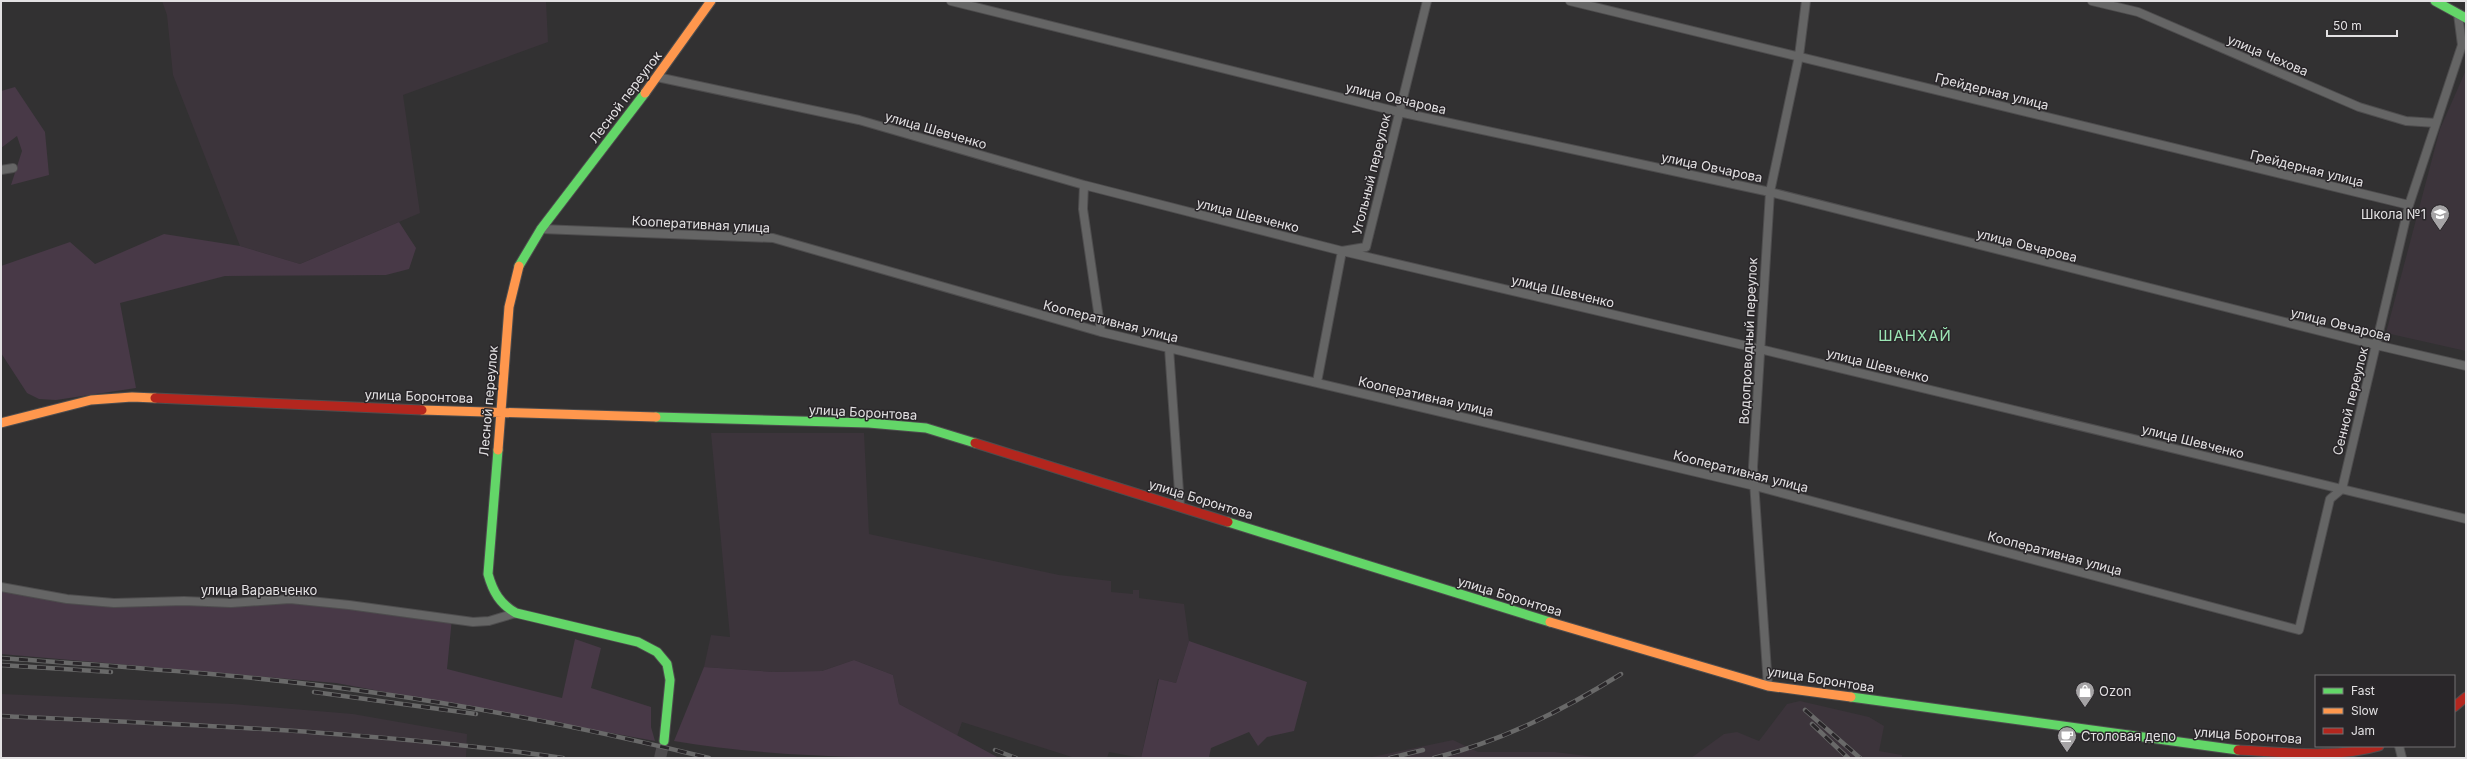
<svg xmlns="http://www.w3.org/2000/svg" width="2467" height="759" viewBox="0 0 2467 759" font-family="Inter,sans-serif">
  <rect width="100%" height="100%" fill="#323132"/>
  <path fill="#3c343b" d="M162,1H546L548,42L403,95L420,213L300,264L240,246L173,75L167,15Z
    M2466,70V351L2386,333L2440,129Z
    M711,433H864L869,534L1059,575L1111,581V592L1133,594V590H1139V598L1184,604L1189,641L1176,683L1158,679L1141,758L1109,752L1107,758H1075L962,722L957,736L899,704L893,675L854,660L822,671L773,672L704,667L711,635L730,637Z
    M1,694L233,704L353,714L467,734L466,758H1Z
    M1800,701L1869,717L1884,726L1879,751L1902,755V758H1691L1724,734L1737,732L1759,741L1787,704Z
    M1453,740L1478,752H1555L1603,758H1367Z"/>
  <path fill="#483947" d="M15,87L45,132L49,175L11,185L22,151L17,136L1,148V91Z
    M399,222L416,248L409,269L386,275L225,276L120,303L136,388L56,400L39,399L27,393L1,353V266L70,242L95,264L164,234L240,246L300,264Z
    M1,587L114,603L290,599L452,618L447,669L562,698L575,639L601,648L591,688L651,707V727L655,741L336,683L1,654Z
    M1189,641L1307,682L1294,731L1267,737L1258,746L1249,732L1211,748L1209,757L1141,758L1159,679L1176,683Z
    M854,660L893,675L899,704L999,758C892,758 779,759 674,741L704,667L773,672L822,671Z"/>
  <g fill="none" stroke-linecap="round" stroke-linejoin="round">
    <path stroke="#4d4b4d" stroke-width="12" stroke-dasharray="12 6" stroke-linecap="butt" d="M660,758L664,741"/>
    <defs>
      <path id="street" d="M951,1L1399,112L1770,192L2376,345L2466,366
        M1570,1L2409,205
        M2092,1L2138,12L2359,107L2406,121L2436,123
        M657,77L859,120L1084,185L1342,251L1760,349L2466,519
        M1,170L13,168
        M1084,185L1083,209L1101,332
        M541,229L773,238L1101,332L1755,486L2299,630L2330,499L2342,489L2409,205L2462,45L2458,14
        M1169,348L1180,506
        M1317,382L1342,251L1366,247L1427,1
        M1,587L67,599L114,603L184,601L231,603L290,599L349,605L473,622L489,621L516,613
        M1768,686L1753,467L1770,192L1799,56L1806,1
        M2399,746L2402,758"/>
      <path id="fast" d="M2435,1L2466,18
        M519,266L541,229L645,93
        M656,417L869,423L926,428L975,443
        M498,450L488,574C493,592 500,604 516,613L638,642L657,652L667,664L670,680L664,741
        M1228,522L1550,622
        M1851,697L2238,750"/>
      <path id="slow" d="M645,93L711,1
        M422,410L656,417
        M1,423L91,400L132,397L155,398
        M498,450L509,307L519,266
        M1550,622L1768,686L1851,697"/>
      <path id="jam" d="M155,398L422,410
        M975,443L1228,522
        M2454,707L2466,697
        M2238,750C2283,752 2335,759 2379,746"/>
    </defs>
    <use href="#street" stroke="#4e4d4e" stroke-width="10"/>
    <use href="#fast" stroke="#4e4d4e" stroke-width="11"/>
    <use href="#slow" stroke="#4e4d4e" stroke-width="11"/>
    <use href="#jam" stroke="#4e4d4e" stroke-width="11"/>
    <use href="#street" stroke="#656565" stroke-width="8"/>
    <use href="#fast" stroke="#63d668" stroke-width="9"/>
    <use href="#slow" stroke="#ff974d" stroke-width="9"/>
    <use href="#jam" stroke="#b3261e" stroke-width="9"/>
    <defs>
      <path id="rail" d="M1,658C126,667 253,675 377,693C489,709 599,731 709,758
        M1,665L111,672
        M314,692L476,714
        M1805,710L1860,758
        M1,716C188,725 377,731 563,758
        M1812,724L1848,758
        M995,750L1016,758
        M1390,758L1423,750
        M1434,758C1502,741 1562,711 1621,674"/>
    </defs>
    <use href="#rail" stroke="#696969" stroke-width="4.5"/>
    <use href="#rail" stroke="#292629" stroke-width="3" stroke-dasharray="9" stroke-linecap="butt"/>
  </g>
  <defs>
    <symbol id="school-pin" viewBox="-11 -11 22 30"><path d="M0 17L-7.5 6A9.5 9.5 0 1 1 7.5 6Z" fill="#a5a3a5" stroke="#292629"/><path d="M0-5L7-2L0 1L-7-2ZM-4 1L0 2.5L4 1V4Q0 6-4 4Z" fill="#fff"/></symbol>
    <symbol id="shop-pin" viewBox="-11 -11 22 30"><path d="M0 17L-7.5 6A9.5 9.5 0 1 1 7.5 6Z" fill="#a5a3a5" stroke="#292629"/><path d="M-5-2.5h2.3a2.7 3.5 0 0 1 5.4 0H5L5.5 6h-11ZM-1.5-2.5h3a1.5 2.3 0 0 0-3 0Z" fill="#fff"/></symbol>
    <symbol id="cafe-pin" viewBox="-11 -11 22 30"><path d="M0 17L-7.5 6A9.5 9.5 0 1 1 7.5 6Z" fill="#a5a3a5" stroke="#292629"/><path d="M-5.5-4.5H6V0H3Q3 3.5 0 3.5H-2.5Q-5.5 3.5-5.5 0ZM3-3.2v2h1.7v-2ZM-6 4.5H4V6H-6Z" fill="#fff"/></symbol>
  </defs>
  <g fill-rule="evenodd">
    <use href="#school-pin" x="2429" y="203" width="22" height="30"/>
    <use href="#shop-pin" x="2074" y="680" width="22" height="30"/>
    <use href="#cafe-pin" x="2056" y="725" width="22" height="30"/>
  </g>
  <g text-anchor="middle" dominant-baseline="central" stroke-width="3" stroke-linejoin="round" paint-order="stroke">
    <g font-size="13" fill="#e3e1e3" stroke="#292629">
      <text transform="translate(2268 55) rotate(23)">улица Чехова</text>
      <text transform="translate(1992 91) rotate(14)">Грейдерная улица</text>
      <text transform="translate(625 97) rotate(-53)">Лесной переулок</text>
      <text transform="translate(1396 98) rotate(13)">улица Овчарова</text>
      <text transform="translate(936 130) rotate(16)">улица Шевченко</text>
      <text transform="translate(1712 167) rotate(12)">улица Овчарова</text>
      <text transform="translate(2307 168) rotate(14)">Грейдерная улица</text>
      <text transform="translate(1371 174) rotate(-76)">Угольный переулок</text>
      <text transform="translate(1248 215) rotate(14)">улица Шевченко</text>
      <text transform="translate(701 224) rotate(3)">Кооперативная улица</text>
      <text transform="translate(2027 245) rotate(14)">улица Овчарова</text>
      <text transform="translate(1563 291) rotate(13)">улица Шевченко</text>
      <text transform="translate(1111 321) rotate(14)">Кооперативная улица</text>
      <text transform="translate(2341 324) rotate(14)">улица Овчарова</text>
      <text transform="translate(1748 341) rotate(-87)">Водопроводный переулок</text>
      <text transform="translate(1878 365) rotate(14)">улица Шевченко</text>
      <text transform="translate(419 396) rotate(2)">улица Боронтова</text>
      <text transform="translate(1426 396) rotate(13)">Кооперативная улица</text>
      <text transform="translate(488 401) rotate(-85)">Лесной переулок</text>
      <text transform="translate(2350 401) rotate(-76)">Сенной переулок</text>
      <text transform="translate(863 412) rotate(3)">улица Боронтова</text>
      <text transform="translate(2193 441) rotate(14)">улица Шевченко</text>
      <text transform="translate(1741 471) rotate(14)">Кооперативная улица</text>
      <text transform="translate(1201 499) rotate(17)">улица Боронтова</text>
      <text transform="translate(2055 553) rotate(15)">Кооперативная улица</text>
      <text x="259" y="590">улица Варавченко</text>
      <text transform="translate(1510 596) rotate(17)">улица Боронтова</text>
      <text transform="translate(1821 679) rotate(9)">улица Боронтова</text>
      <text transform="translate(2248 735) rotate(4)">улица Боронтова</text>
    </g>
    <g font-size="13" fill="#e3e1e3" stroke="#292629" text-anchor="start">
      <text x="2426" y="214" text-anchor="end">Школа №1</text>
      <text x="2099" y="691">Ozon</text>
      <text x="2081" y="736">Столовая депо</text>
    </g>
    <g font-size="15" letter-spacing="1" fill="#9ce6b5" stroke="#292629">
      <text x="1915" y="335">ШАНХАЙ</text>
    </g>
  </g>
  <rect width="2467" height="759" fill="none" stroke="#e3e1e3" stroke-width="4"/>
  <rect x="2315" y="675" width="140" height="72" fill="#292629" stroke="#737173"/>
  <rect x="2323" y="688" width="20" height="6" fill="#63d668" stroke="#737173"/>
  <text x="2351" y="695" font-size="12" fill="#e3e1e3">Fast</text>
  <rect x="2323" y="708" width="20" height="6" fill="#ff974d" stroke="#737173"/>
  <text x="2351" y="715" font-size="12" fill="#e3e1e3">Slow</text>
  <rect x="2323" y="728" width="20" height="6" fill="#b3261e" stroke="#737173"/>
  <text x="2351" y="735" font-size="12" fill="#e3e1e3">Jam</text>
  <path d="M2327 30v6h70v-6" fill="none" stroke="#e3e1e3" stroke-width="2"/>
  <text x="2333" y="30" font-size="12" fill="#e3e1e3" stroke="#292629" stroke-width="3" paint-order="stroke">50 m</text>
</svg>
